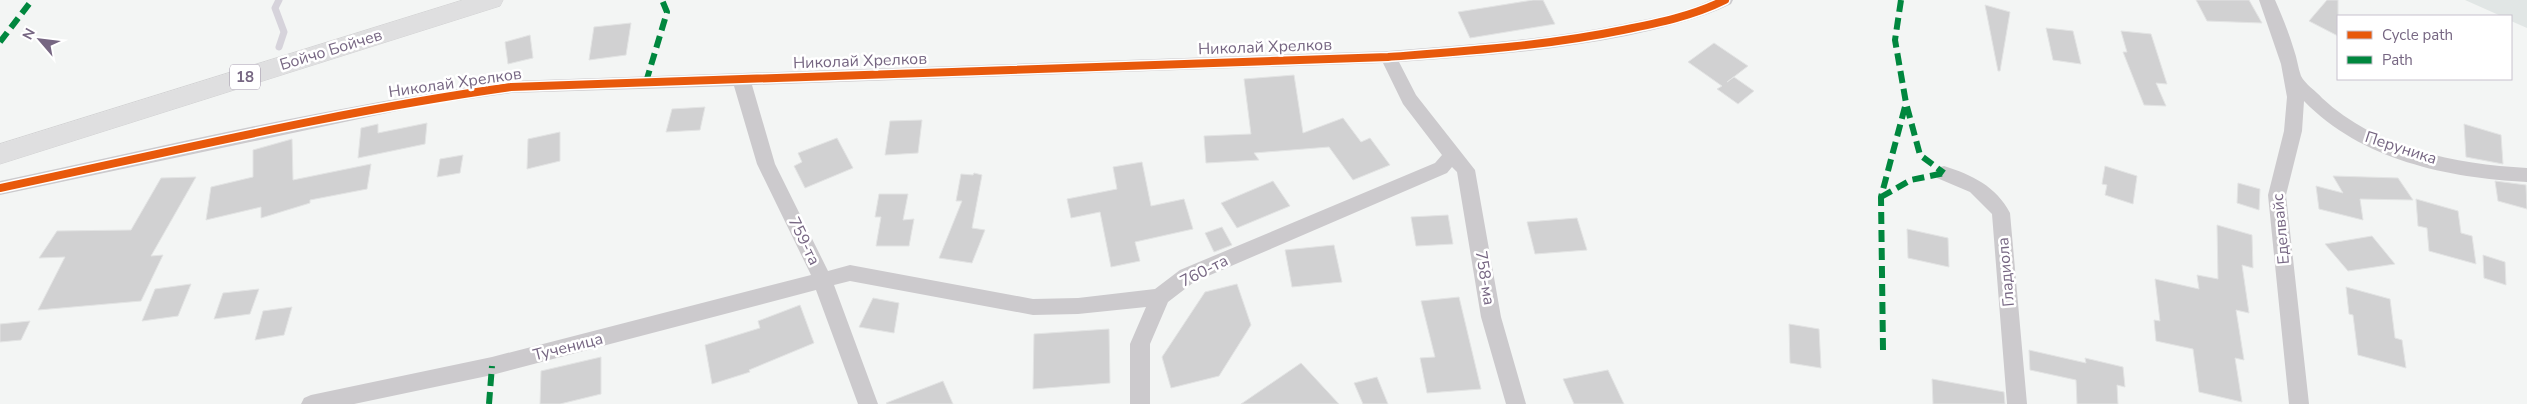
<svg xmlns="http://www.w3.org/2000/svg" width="2527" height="404" viewBox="0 0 2527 404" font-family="'Nunito Sans',sans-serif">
  <rect width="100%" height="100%" fill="#f3f5f4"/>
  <path fill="#e1e6e5" d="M2465,0H2527V28L2511,21V16H2501Z"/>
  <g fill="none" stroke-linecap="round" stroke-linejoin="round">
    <path stroke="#d6d3db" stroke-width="7" d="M279,0L275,8L284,32L279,47"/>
  </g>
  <path fill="#d1d1d2" stroke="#e3e4e4" d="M1533,0H1543L1555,24L1470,38L1458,12Z
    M2196,0H2249L2262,23L2207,21Z
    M2327,0H2338V36L2309,21Z
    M1985,5L2010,12L2000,71H1998Z
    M631,23L626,55L589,60L594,27Z
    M2046,28L2073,31L2081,64L2053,60Z
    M2121,31L2151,34L2167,84L2156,83L2166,106L2144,105L2123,52H2127Z
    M530,35L533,58L508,64L505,42Z
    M1714,43L1748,66L1727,82L1734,77L1754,91L1738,104L1717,89L1722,86L1688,62Z
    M1294,75L1303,133L1343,118L1361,142L1370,138L1390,165L1353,180L1329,147L1254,153L1259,160L1206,163L1204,136L1251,134L1244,79Z
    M705,107L700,130L666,132L672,109Z
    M922,120L918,153L885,155L890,121Z
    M427,123L425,144L358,158L361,128L378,124V133Z
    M2464,124L2501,135L2503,164L2466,157Z
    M560,132V161L527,169L528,139Z
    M837,138L853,168L805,188L794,166L802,162L798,153Z
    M292,139L293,180L371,164L367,189L310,200V203L261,218V207L206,220L211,187L253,177V150Z
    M463,155L460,173L437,177L440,159Z
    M1142,162L1151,206L1184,199L1193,229L1135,242L1140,261L1111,267L1100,212L1071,218L1067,199L1117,189L1113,167Z
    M2105,166L2137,176L2133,204L2105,195L2107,185L2102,184Z
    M974,173L982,175L972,228L985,230L972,263L939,258L962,201H956L961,174L973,175Z
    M2333,176L2398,178L2413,200L2360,199L2363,220L2319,209L2316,186L2343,193Z
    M196,177L151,256L163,255L141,301L38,310L65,257L39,258L57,231L131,230L161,178Z
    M1273,181L1290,206L1237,228L1221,203Z
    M2495,181L2526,185L2527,209L2498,201Z
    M2238,183L2260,189L2259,210L2237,203Z
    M879,194H908L903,220L914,219L909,246H876L881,217H875Z
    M2416,199L2458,211L2461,233L2472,236L2476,264L2429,251L2427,228L2418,226Z
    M1448,215L1453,244L1416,246L1411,217Z
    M1577,218L1587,250L1535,254L1527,222Z
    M2217,225L2252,235L2253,268L2242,265L2249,313L2236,310L2244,360L2235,358L2242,402L2199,392L2193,349L2156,341L2154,320L2160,321L2155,279L2199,289L2197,275L2218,279Z
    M1222,227L1232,245L1214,252L1205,233Z
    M1907,229L1948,238L1949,267L1908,258Z
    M2372,236L2395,264L2348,271L2325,244Z
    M1334,245L1342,282L1292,287L1285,250Z
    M2483,255L2505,262L2506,285L2484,278Z
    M191,284L178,316L142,321L155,289Z
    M1237,284L1251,325L1219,376L1171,388L1162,357L1205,292Z
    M2346,287L2390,299L2395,338L2402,340L2406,368L2358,355L2353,315L2349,314Z
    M259,289L250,314L214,319L223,293Z
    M1459,297L1481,389L1427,393L1420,358L1435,357L1421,301Z
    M873,298L899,303L894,333L859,327Z
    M800,305L814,343L749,370L750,372L712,384L705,345L760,328L758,321Z
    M292,307L284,335L255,340L263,311Z
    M30,321L21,340L0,342V324Z
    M1789,324L1819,329L1821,368L1790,363Z
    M1109,329L1110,383L1033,389L1034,334Z
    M2029,350L2086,363L2085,358L2123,367L2125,387L2117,385L2118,404H2077L2076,380L2030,370Z
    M601,357V394L560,404H540L541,371Z
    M1301,363L1339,404H1241Z
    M1608,370L1624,404H1574L1563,379Z
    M1377,377L1388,404H1363L1354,383Z
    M1932,379L2004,392L2005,404H1933Z
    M943,381L953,404H887L886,403Z"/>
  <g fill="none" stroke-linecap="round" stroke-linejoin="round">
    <defs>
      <path id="highway" d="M463,0H503L500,6L0,164V144Z"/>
    </defs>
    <use href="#highway" stroke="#d2d2d3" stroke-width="1"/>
    <path fill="#cccacd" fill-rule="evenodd" d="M1711,0H1733L1731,4C1698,20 1662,28 1626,36C1551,51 1475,57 1399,62L1416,95L1475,170L1501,317L1526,404H1506L1481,317L1457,172L1452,167L1447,173L1194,282L1168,302L1150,344V404H1130V344L1146,307L1078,314L1033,315L850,281L834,285L878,404H858L816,290L492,375L354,404H301L304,398L311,395L492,357L811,275L757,164L734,86L511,93L425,105L0,195V181C170,145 339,104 511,81L1388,51C1467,45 1545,40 1623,24C1653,18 1683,13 1711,0ZM1383,63L1403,104L1442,155L1435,163L1180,270L1155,289L1078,298L1033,299L850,265L828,271L775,164L752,85Z
      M2259,0H2275C2282,16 2289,33 2294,50C2297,58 2298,68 2301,76C2305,84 2316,91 2322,98C2377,149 2455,164 2527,168V182C2448,178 2361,160 2304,101L2302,131L2286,195L2309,404H2289L2268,195L2284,131L2287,97L2281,64Z
      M1944,166C1972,175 1996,186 2010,213L2027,404H2007L1992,214L1970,192L1937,178L1935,173L1937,168Z"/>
    <use href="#highway" fill="#dfdfe0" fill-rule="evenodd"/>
    <path stroke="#00873e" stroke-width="6" stroke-dasharray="12 6" stroke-linecap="butt" d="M1901,0L1895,40L1906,103L1920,155L1944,173
      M0,42L32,0
      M646,82L667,12L662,0
      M1881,197L1911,180L1944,173
      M1883,350L1881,197L1906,103
      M489,404L492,366"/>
    <defs>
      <path id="cycleway" d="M0,188C170,152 339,111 511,87L1388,57C1467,51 1545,46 1623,30C1658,23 1693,16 1725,0"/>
    </defs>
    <use href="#cycleway" stroke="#fff" stroke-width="11"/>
    <use href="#cycleway" stroke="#e8590c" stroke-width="8"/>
  </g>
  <g text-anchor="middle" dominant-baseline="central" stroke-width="5" stroke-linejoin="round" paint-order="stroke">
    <rect fill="#fff" stroke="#9f94a8" stroke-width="1" x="230" y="64.5" width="30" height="25" rx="4"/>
    <g font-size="15" font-weight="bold" fill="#766682">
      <text x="245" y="77">18</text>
    </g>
    <g font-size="16" fill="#766682" stroke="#fff">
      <text transform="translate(1265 47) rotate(-2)">Николай Хрелков</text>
      <text transform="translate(331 50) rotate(-17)">Бойчо Бойчев</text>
      <text transform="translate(860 61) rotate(-2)">Николай Хрелков</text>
      <text transform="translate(455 83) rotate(-8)">Николай Хрелков</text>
      <text transform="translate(2401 148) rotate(18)">Перуника</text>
      <text transform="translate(2281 229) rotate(-95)">Еделвайс</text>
      <text transform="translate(804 241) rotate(64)">759-та</text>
      <text transform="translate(1204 271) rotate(-27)">760-та</text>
      <text transform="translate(2006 272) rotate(-95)">Гладиола</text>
      <text transform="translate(1485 278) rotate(81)">758-ма</text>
      <text transform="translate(568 347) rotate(-14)">Тученица</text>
    </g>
  </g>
  <rect x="2337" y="15" width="175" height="65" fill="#ffffff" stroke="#c8c2cd"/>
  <rect x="2347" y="31" width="25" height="8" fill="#e8590c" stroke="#c8c2cd"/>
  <text x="2382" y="40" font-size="15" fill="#766682">Cycle path</text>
  <rect x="2347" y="56" width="25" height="8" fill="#00873e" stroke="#c8c2cd"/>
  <text x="2382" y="65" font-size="15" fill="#766682">Path</text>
  <g transform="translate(40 40) rotate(298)" stroke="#ffffff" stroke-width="4" paint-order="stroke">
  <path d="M0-4L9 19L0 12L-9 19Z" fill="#766682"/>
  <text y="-8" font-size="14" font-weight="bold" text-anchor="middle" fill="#766682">N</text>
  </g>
</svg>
